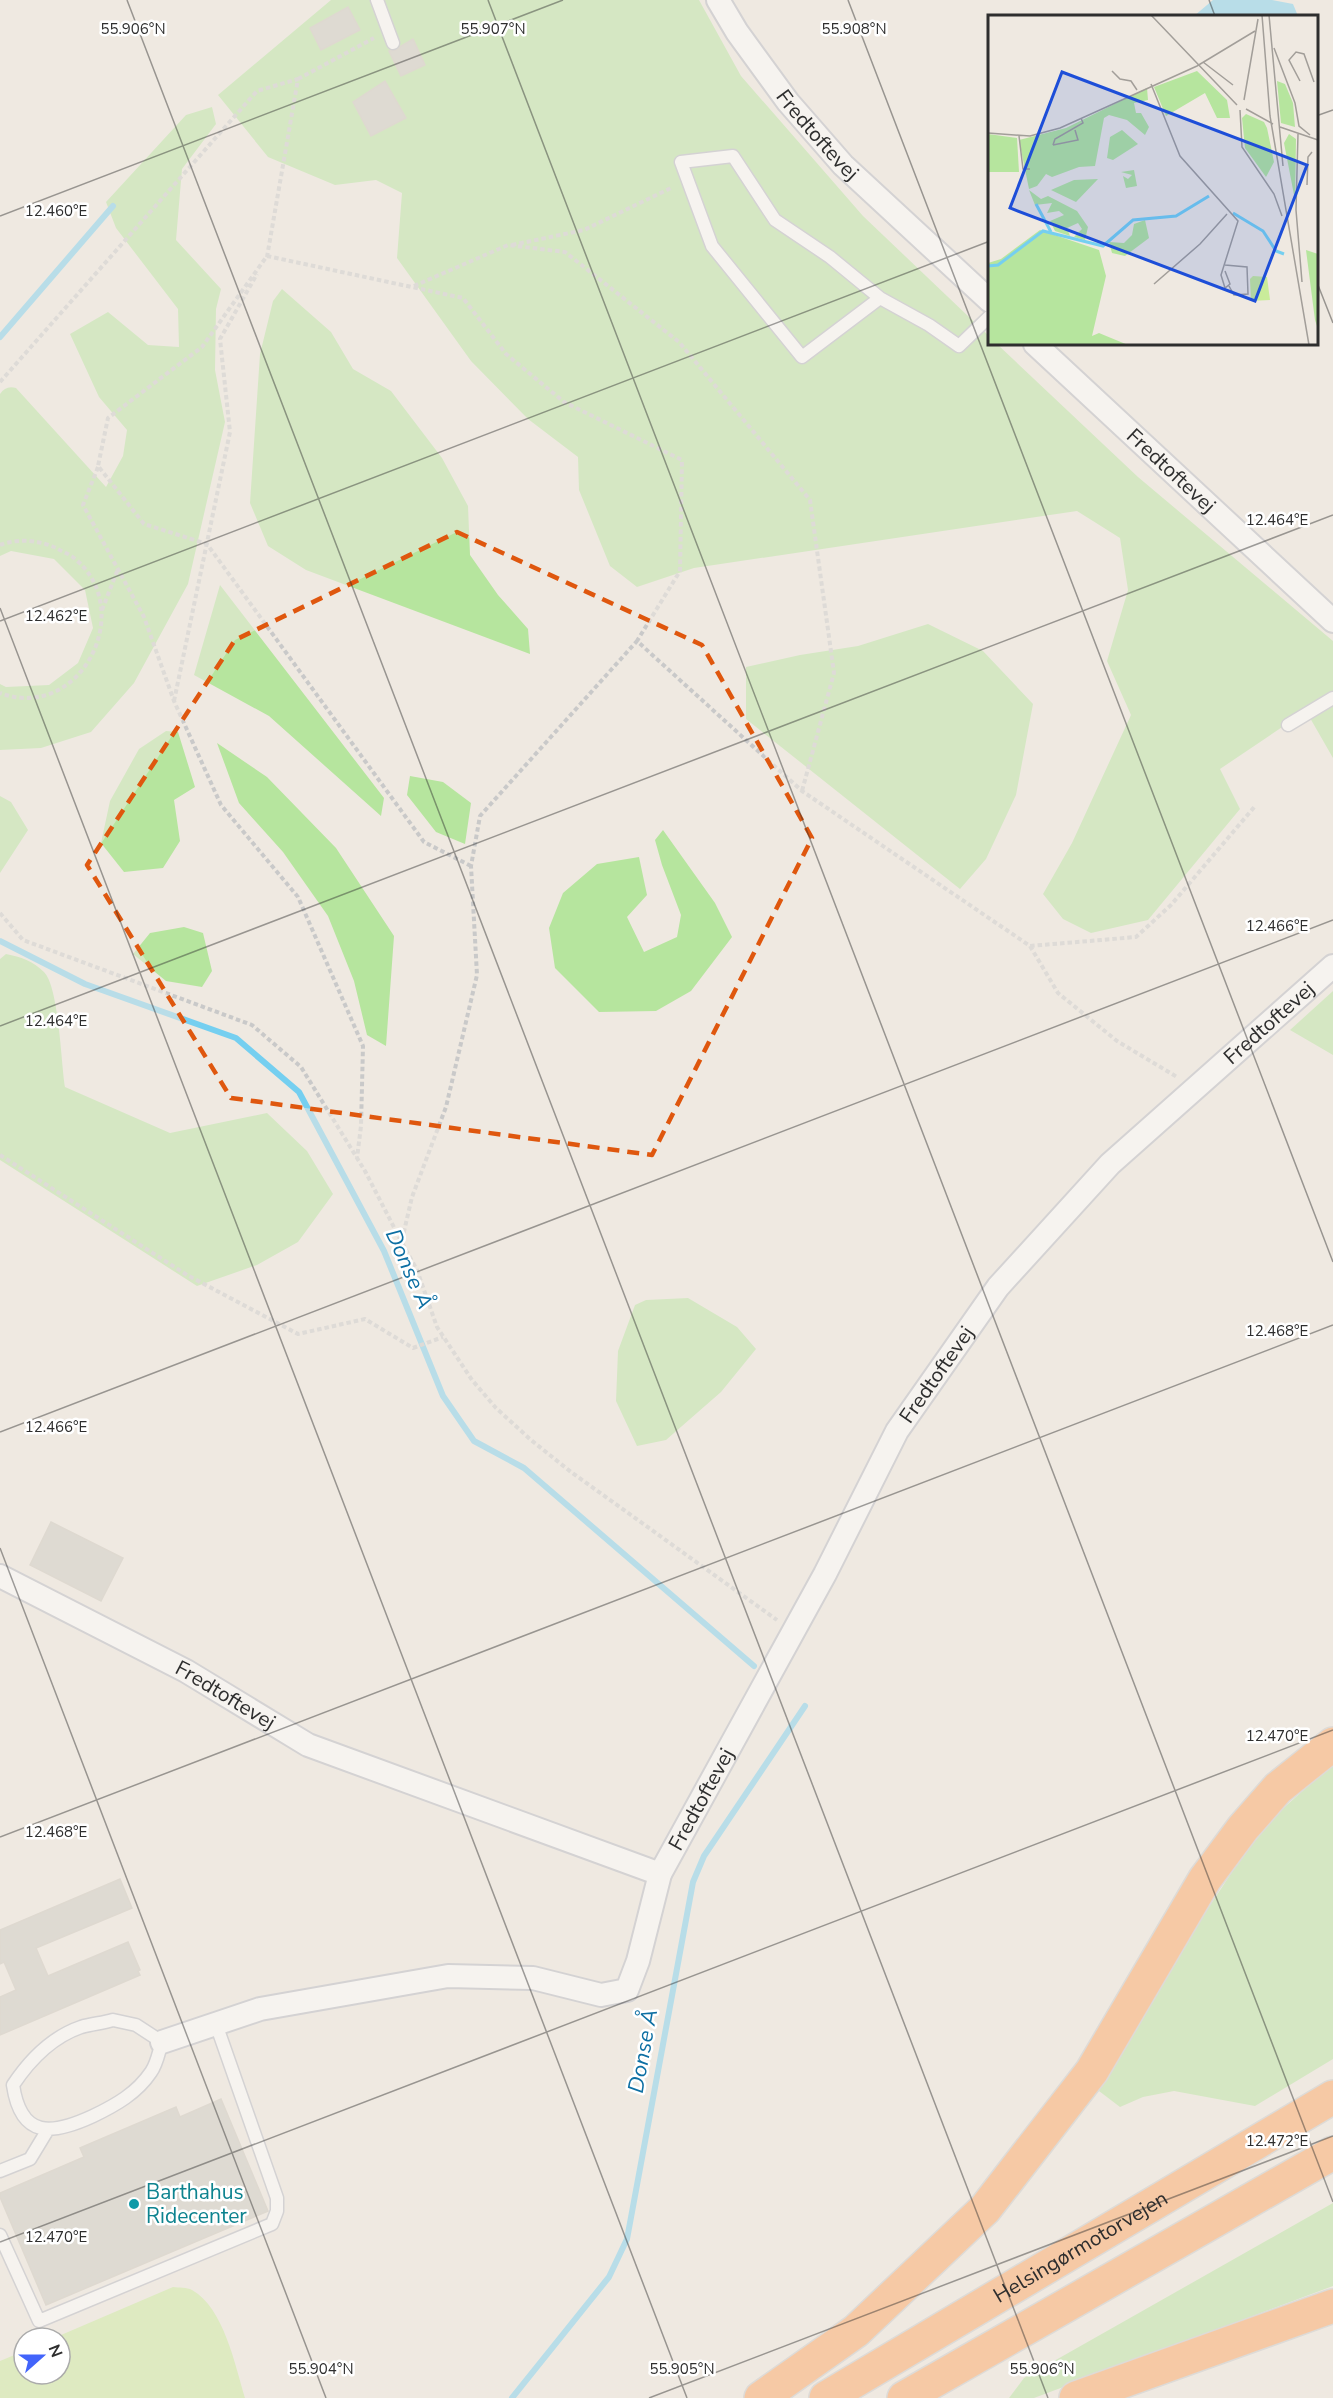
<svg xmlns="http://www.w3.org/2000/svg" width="1333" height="2398" viewBox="0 0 1333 2398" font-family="'Nunito Sans',sans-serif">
  <rect width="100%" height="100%" fill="#efe9e1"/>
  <path fill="#b6e59e" d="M331,0H699L741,76L863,216L989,336L990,344H997L1138,477L1333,641V758L1306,711L1220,769L1240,809L1148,920L1091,933L1063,919L1043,894L1072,843L1131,715L1107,661L1128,590L1120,538L1077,511L694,568L637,587L610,566L579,490L578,457L528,419L471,361L397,258L402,193L376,180L335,185L268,157L218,95Z
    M212,107L216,124L182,169L176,240L221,289L216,309L215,370L225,422L188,584L134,683L91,732L41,748L0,750V684L6,687L49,685L78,663L93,628L85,590L54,559L11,551L0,556V394C4,388 9,386 16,388L106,487L123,456L127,430L99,397L70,334L108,312L148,345L179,347L178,309L116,228L106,202L186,115Z
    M282,289L331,332L353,369L391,391L442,458L468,506L470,555L498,595L528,629L530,654L306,570L268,546L250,503L260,354L273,301Z
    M220,585L384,798L381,816L269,716L194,675Z
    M928,624L983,651L1033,704L1016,795L986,859L960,889L746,719V667L800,655L858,646Z
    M166,731L178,732L195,787L174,800L180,841L163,868L124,872L101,843L110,801L139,749Z
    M217,743L267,777L336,848L394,936L386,1046L367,1035L354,981L328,916L283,852L239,803Z
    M410,776L443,782L471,803L465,844L436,832L407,795Z
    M0,796L11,802L28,830L0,873Z
    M663,830L715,903L732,937L691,991L656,1011L599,1012L555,968L549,928L563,893L597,864L639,857L647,895L627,917L644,952L677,937L681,915L662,865L655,840Z
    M184,927L203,933L212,971L202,987L166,981L133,954L150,933Z
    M6,954C21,957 33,961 44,972C59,987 61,1063 65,1087L170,1133L267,1113L307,1151L333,1194L298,1242L257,1265L197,1286L0,1160V959Z
    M1333,991V1055L1290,1030Z
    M688,1298L737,1327L756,1349L721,1392L666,1440L637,1446L616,1401L618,1351L635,1305L646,1300Z
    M1333,1764V2059L1255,2106L1174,2091L1143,2097L1120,2107L1099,2091L1103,2077L1197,1925L1242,1857L1279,1812Z
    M1333,2203V2286L1034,2398H1009L1024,2378Z"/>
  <path fill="#c9ec9a" d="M173,2287C179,2288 187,2287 192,2290C224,2308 235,2365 245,2398H0V2361L24,2351V2374H60V2338H54Z"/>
  <path fill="#75cff0" d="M1213,0H1272L1293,4L1298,16H1194Z"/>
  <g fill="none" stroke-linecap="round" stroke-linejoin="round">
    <path stroke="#75cff0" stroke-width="6" d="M0,337L113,206
      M0,941L85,984L236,1038L299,1092L384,1251L443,1396L474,1441L524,1468L754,1666
      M512,2398L609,2277L627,2239L693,1882L704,1856L805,1706"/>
  </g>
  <path fill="#cbc7bf" stroke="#cbc5ba" stroke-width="1.5" d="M348,7L360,30L321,50L310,28Z
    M413,39L425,65L401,76L389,51L396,50L401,46Z
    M385,81L406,118L371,136L353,102Z
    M51,1522L123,1558L101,1601L30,1565Z
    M120,1879L132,1908L36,1948L48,1976L128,1942L140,1970L138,1971L140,1975L0,2035V1997L16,1990L4,1962L0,1964V1930Z
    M221,2099L268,2211L46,2305L0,2197V2193L84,2157L80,2148L176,2107L180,2117Z"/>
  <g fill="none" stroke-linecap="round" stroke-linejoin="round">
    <defs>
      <path id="service" d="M377,0L393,43
        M880,298L802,357L712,246L681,162L733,156L775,220L830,257L880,298L929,325L959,346L990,316
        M1288,725L1333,698
        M113,2020L136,2025L162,2042C159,2051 157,2064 151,2072C137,2093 116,2105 93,2116C52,2135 21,2139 13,2085C29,2061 52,2037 81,2027C91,2024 103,2023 113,2020Z
        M0,2171L30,2159L47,2131
        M0,2235L39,2321L272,2224L277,2211V2198L216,2024"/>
      <g id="minor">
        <path id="s1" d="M718,0L737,32L788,102L843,165L990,301"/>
        <path id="s2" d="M1035,344L1333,621"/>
        <path id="s3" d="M0,1576L186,1671L308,1745L660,1874"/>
        <path id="s4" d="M162,2042L260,2009L448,1976L533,1978L601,1995L627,1990L638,1961L660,1874L825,1574L897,1431L998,1287L1110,1164L1333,966"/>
      </g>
      <g id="motorway">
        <path d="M761,2398L856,2331L985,2209L1092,2071L1205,1879L1243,1828L1278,1788L1333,1744"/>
        <path id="s5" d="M826,2398L1333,2097"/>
        <path d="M904,2398L1333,2153"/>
        <path d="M1076,2398L1333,2306"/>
      </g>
    </defs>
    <use href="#service" stroke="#b4b7c1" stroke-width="15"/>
    <use href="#minor" stroke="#b4b7c1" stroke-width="26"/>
    <use href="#motorway" stroke="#c9c9c9" stroke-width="36"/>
    <path stroke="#c9c9c9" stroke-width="4" stroke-dasharray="4.5 3" stroke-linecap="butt" d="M298,79L374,38
      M512,245L584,230L673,187
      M414,286L508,245L565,252L679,342L810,500L834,673L802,791
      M0,382L257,91L298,79L267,257
      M98,467L83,505L144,617L174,701L221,805L298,897L363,1046L361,1126L357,1158
      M0,545C18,538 41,540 58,549C63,552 69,554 74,558C138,609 81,723 0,693
      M102,610L118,569
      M174,701L230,432L220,339L257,274
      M471,866L424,842L207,544L144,524L98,466L108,418L202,347L267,256L463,298L506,354L564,402L682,460L680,571L637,641L802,791L1030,946L1136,937L1171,905L1256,805
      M0,913L23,940L252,1025L301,1067L365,1171L401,1241L417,1270L437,1327L472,1380L496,1408L531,1440L571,1472L777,1620
      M1030,946L1058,993L1117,1041L1177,1077
      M0,1155L187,1275L298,1334L365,1319L413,1348L443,1337
      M402,1240L412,1197L446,1107L477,975L471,866L480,816L637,641"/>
    <use href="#service" stroke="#fff" stroke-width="12"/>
    <use href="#minor" stroke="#fff" stroke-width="22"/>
    <use href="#motorway" stroke="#ffa35c" stroke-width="33"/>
  </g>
  <path d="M0 0H1333V2398H0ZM457,532L702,645L812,838L652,1155L231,1098L87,865L235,640Z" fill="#efe9e1" fill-opacity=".55" fill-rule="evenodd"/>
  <path fill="none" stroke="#df570e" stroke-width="4.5" stroke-dasharray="12 8" stroke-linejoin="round" d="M457,532L702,645L812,838L652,1155L231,1098L87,865L235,640Z"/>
  <path fill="none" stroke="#2e2e2e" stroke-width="1.5" stroke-opacity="0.45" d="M127,0L1048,2398M488,0L1333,2202M848,0L1333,1262M1209,0L1215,16M1316,116L1333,110M0,216L563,0M1316,280L1333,323M0,608L687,2398M0,621L990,241M0,1026L1333,515M0,1432L1333,920M0,1548L326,2398M0,1837L1333,1325M0,2242L1333,1730M649,2398L1333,2136"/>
  <circle fill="#0f9aa8" stroke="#fff" stroke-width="2" cx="134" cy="2204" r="6"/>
  <g text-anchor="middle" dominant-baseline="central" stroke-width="5" stroke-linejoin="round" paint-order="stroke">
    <g font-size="21" fill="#2e2e2e" stroke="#fff">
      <text stroke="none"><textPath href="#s1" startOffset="168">Fredtoftevej</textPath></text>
      <text stroke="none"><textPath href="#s2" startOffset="186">Fredtoftevej</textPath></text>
      <text stroke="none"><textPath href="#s4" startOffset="1654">Fredtoftevej</textPath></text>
      <text stroke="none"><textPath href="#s4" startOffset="1168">Fredtoftevej</textPath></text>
      <text stroke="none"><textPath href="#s3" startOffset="255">Fredtoftevej</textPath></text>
      <text stroke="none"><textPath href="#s4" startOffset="682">Fredtoftevej</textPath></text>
      <text stroke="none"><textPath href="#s5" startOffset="296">Helsingørmotorvejen</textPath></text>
    </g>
    <g font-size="21" fill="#0d838f" stroke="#fff" text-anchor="start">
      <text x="146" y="2192">Barthahus<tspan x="146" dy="24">Ridecenter</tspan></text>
    </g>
    <g font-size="22" font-style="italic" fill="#0d6fa3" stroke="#fff">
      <text transform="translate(409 1269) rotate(66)">Donse Å</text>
      <text transform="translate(643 2051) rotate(-80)">Donse Å</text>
    </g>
  </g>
  <g transform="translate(988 15)">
    <rect width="330" height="330" fill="#efe9e1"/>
    <path d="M209,56L239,85L242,103H229L217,78L178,101L166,72ZM289,66L297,69L305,88L307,112L293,108ZM159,73L160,85L146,88L148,98H153L161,112L157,120L139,105L121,100L116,103L107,151L91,152L64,162L58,159L49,171L41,174L31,125L78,113ZM258,99L276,107L279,113L286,147L278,162L257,133L254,103ZM134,115L150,129L125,145L119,143L122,122ZM0,119L29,123L31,157H0ZM301,119L308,124L307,185L296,128ZM146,155L149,171L138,173L135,161L140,164L144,160L133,157ZM110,164L88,187L63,175L86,165ZM41,175L53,184L60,181L89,196L100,212L97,225L86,222L94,214L90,208L79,213L82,221L67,216L62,206L76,200L71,196L59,198L64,188L47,190ZM157,205L161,223L137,241L124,238L121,227L136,228L144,220L146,209ZM52,215L111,235L118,261L104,321L111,318L140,330H0V248L13,244ZM318,235L330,239V314L327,305Z" fill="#b6e59e"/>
    <path d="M265,261L279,262L282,285L263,286L262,264Z" fill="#c9ec9a"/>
    <path fill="none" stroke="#75cff0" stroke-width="3" d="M48,189L63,217M245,198L275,216L288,236L296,239M0,251L10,250L55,216L115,231L145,205L188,201L221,181"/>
    <path fill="none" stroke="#a29e99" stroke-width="1.5" d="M163,0L249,90M274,0L282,101L321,330M281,0L295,151M286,33L307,88L311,111L322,120M215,47L245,70M124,56L132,64L143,66L149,75M312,66L301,45L308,37L316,39L326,67M163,69L192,141L250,206L233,260L237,273L242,269L237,256M256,85L270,4M258,94L285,109M252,95L254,132L286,179L294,201M292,112L330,125M0,118L42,121L72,113L209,51L267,16M310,119L308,195L314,267M31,121L35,154H42M65,130L67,124L95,108L93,103M65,130L90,125L87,115M319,170L320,142L324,137M237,250L259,252L260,279L246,280L241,271M166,269L212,229L239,199"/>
    <path fill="#1d4ed8" fill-opacity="0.15" stroke="#1d4ed8" stroke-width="3" d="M74,57L319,150L267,286L22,193Z"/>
    <rect width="330" height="330" fill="none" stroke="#2e2e2e" stroke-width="3"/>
  </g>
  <g font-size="15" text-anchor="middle" fill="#2e2e2e" stroke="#fff" stroke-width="5" stroke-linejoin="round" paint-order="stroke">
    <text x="133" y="34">55.906°N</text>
    <text x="854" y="34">55.908°N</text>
    <text x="493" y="34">55.907°N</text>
    <text x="56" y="216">12.460°E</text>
    <text x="1277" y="525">12.464°E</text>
    <text x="56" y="621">12.462°E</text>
    <text x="1277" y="931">12.466°E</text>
    <text x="56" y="1026">12.464°E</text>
    <text x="1277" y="1336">12.468°E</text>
    <text x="56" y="1432">12.466°E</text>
    <text x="1277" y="1741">12.470°E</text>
    <text x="56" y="1837">12.468°E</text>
    <text x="1277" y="2146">12.472°E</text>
    <text x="56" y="2242">12.470°E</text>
    <text x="321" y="2374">55.904°N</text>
    <text x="682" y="2374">55.905°N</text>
    <text x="1042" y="2374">55.906°N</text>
  </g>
  <g transform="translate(42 2356) rotate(69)"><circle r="28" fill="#ffffff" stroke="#ababab" stroke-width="1.5"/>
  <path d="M0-4.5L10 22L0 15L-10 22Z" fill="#4264fb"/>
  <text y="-9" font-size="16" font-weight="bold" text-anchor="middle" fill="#2e2e2e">N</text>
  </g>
</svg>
